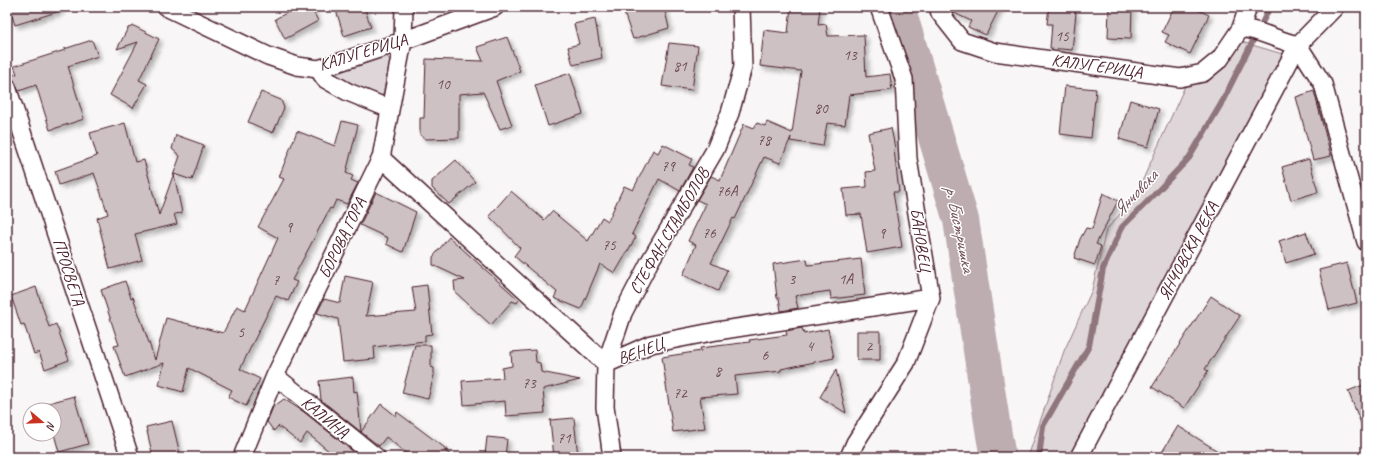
<svg xmlns="http://www.w3.org/2000/svg" width="1373" height="464" viewBox="0 0 1373 464" font-family="Caveat,sans-serif">
  <defs>
    <filter id="shadow"><feDropShadow dx="3.5" dy="3.5" stdDeviation="2" flood-color="#0004"/></filter>
  </defs>
  <rect width="100%" height="100%" fill="#f8f6f7"/>
  <filter id="ink" filterUnits="userSpaceOnUse"><feTurbulence type="fractalNoise" baseFrequency=".025" numOctaves="2"/><feDisplacementMap in="SourceGraphic" scale="8" xChannelSelector="R" yChannelSelector="G"/><feConvolveMatrix kernelMatrix="1 2 1 2 8 2 1 2 1" color-interpolation-filters="sRGB"/></filter>
  <g filter="url(#ink)">
    <path fill="#ded6d9" stroke="#947a82" d="M1242,42L1286,55L1073,457H1028L1064,351L1092,290L1106,230L1135,197L1186,84L1209,81Z
      M386,53L390,61L383,96L361,88L332,74V71Z"/>
    <g fill="none" stroke-linecap="round" stroke-linejoin="round">
      <path stroke="#8f747b" stroke-width="6" d="M1039,457L1043,426L1089,346L1103,269L1122,227L1154,195L1189,158L1221,104L1270,7"/>
      <path stroke="#bdadb0" stroke-width="36" d="M898,7L900,17L961,220L994,435L998,457"/>
    </g>
    <path fill="#cdc1c4" stroke="#4a1f2b" filter="url(#shadow)" d="M9,7H60V11L15,25Z
      M298,7H311L318,21L285,39L275,19Z
      M335,7H364L371,27L344,36Z
      M622,7H664L669,28L633,39Z
      M791,7H820L818,25L826,24L828,36L864,35L866,77L890,74L892,90L849,95L845,125L827,123L823,146L790,141L791,137L780,163L764,157L735,219L733,218L711,263L727,270L718,291L683,275L696,245L688,241L706,204L697,200L711,176L720,180L744,124L754,128L757,123L765,126L767,122L792,133L801,71L760,66L764,30L788,33Z
      M949,7H1000L986,35L968,27L971,21L952,12Z
      M1049,7H1069L1076,13L1072,50L1050,48L1052,24H1047Z
      M1109,7H1132L1131,39L1108,38Z
      M1174,7H1192L1209,15L1190,54L1165,42L1169,35L1162,32Z
      M595,19L602,58L573,65L568,47L579,44L574,24Z
      M134,26L159,39L139,80L147,84L133,108L110,95L138,42L117,49L128,28Z
      M507,37L520,71L496,81L512,125L500,129L483,92L459,94V138L426,139L420,135V118H424L426,59L483,61L477,47Z
      M92,40L98,56L68,66L84,119L50,130L36,85L19,91L14,80L7,77V76L17,74L14,66L65,50L64,49Z
      M669,43L698,46L692,90L662,86Z
      M570,73L583,114L548,126L535,85Z
      M1065,86L1096,89L1091,138L1060,134Z
      M1314,91L1331,156L1313,160L1296,97Z
      M261,92L281,100L284,108L273,133L248,122Z
      M1130,100L1159,109L1148,147L1119,139Z
      M342,121L358,125L346,173L353,176L351,180L358,183L347,204L336,200L332,209L330,208L292,280L297,282L288,301L276,296L240,369L260,379L246,406L228,397L232,390L189,368L183,392L159,385L164,363L125,377L114,346L119,345L101,290L125,281L131,298L133,297L155,360L166,318L223,333L237,306L245,310L278,238L258,227L284,179L279,177L297,131L335,146Z
      M125,123L135,162L144,160L159,215L180,156L172,149L176,135L204,145L192,180L174,174L182,213L174,214L177,224L135,234L142,260L110,269L97,218L108,214L94,173L59,185L55,171L97,156L90,133Z
      M891,128L895,148L894,149L899,192H893L902,247L867,253L861,214L846,215L843,189L867,187L866,172L875,171L868,133Z
      M663,144L692,159L689,165L693,167L680,191L659,179L632,234L636,237L615,273L600,264L581,309L554,298L557,292L514,256L520,248L489,216L511,191L544,220L552,211L588,241L602,217L608,221L624,186L633,190L653,150L658,153Z
      M1309,159L1318,192L1291,200L1282,167Z
      M456,160L475,182L449,204L432,188V181Z
      M376,192L416,212L403,252L386,244L388,238L360,225Z
      M1103,193L1118,201L1096,244L1101,246L1095,265L1074,258L1080,239L1086,228L1092,229Z
      M1306,232L1314,254L1286,263L1279,241Z
      M449,237L519,300L517,303L512,301L491,325L455,292L454,281L465,280L433,265V257Z
      M807,259L808,265L861,259L865,295L831,299L830,291L795,296L798,308L781,311L779,298H777L773,264Z
      M1347,263L1357,303L1329,310L1319,270Z
      M345,276L373,282L366,316L416,312L412,287L427,285L432,334L425,335V341L374,347L375,359L343,362L338,319L317,313L324,299L340,303Z
      M36,287L49,327L56,324L69,360L45,369L39,352L34,354L24,324L21,325L11,296Z
      M1211,296L1240,316L1205,369L1208,371L1184,408L1152,387Z
      M802,328L804,334L828,329L834,358L781,369V371L735,376L737,394L700,397L705,428L673,432L662,357L701,351L700,348L750,342L749,340L787,335L786,331Z
      M857,331H880V360H857Z
      M415,345H431V367L434,368V375L428,399L402,393Z
      M535,350L536,362L540,363L541,372L580,380L543,389L545,413L506,416L505,401L464,405L462,381L503,378L502,368L512,366L511,352Z
      M836,370L846,413L820,397Z
      M353,377L354,392L357,391L361,432L321,400L319,381Z
      M1366,384V433H1365L1348,391Z
      M74,396L88,444L59,452L54,434V410H47L45,404Z
      M284,399L304,412L360,457H336L307,433L300,443L278,426L274,431L267,422L273,407Z
      M381,404L396,416L397,412L449,451L444,450L453,457H411L386,437L379,446L361,432Z
      M574,418L578,457H554L550,420Z
      M172,421L180,454L165,457H153L146,427Z
      M1178,426L1227,457H1159Z
      M487,437L507,439L505,457L485,455Z"/>
    <g fill="none" stroke-linecap="round" stroke-linejoin="round">
      <defs>
        <path id="minor" d="M166,7L268,56L297,66L318,69L340,62L403,41L495,7
          M938,7L940,13L962,41L995,52L1180,78L1203,73L1220,59L1241,28C1261,30 1278,41 1298,45L1323,84L1366,242
          M1241,28L1248,7
          M318,69L325,79L348,92L390,109
          M7,87L130,457
          M381,158L606,364L651,344L717,331L931,298
          M275,376L376,457
          M242,457L275,376L381,158L403,41L404,7
          M612,457L605,407L606,364L623,313L650,261L715,150L730,113L743,67L741,7
          M849,457L855,443L906,363L931,298L908,159L904,79L879,7
          M1079,457L1298,45L1335,7"/>
      </defs>
      <use href="#minor" stroke="#4a1f2b" stroke-width="20"/>
      <use href="#minor" stroke="#fff" stroke-width="17"/>
    </g>
  </g>
  <g text-anchor="middle" dominant-baseline="central" stroke-width="3" stroke-linejoin="round" paint-order="stroke">
    <g font-size="15" fill="#6b4851">
      <text x="1062" y="36">15</text>
      <text x="850" y="55">13</text>
      <text x="680" y="66">81</text>
      <text x="443" y="84">10</text>
      <text x="821" y="108">80</text>
      <text x="764" y="140">78</text>
      <text x="668" y="166">79</text>
      <text x="727" y="191">76A</text>
      <text x="289" y="227">9</text>
      <text x="709" y="233">76</text>
      <text x="882" y="233">9</text>
      <text x="609" y="245">75</text>
      <text x="792" y="279">3</text>
      <text x="846" y="279">1А</text>
      <text x="276" y="280">7</text>
      <text x="241" y="332">5</text>
      <text x="810" y="346">4</text>
      <text x="869" y="346">2</text>
      <text x="765" y="355">6</text>
      <text x="718" y="371">8</text>
      <text x="529" y="383">73</text>
      <text x="680" y="393">72</text>
      <text x="564" y="438">71</text>
    </g>
    <g font-size="17" fill="#4a1f2b" stroke="#fff">
      <text transform="translate(363 52) rotate(-17)">КАЛУГЕРИЦА</text>
      <text transform="translate(1097 66) rotate(8)">КАЛУГЕРИЦА</text>
      <text transform="translate(669 231) rotate(-60)">СТЕФАН СТАМБОЛОВ</text>
      <text transform="translate(342 238) rotate(-64)">БОРОВА ГОРА</text>
      <text transform="translate(921 240) rotate(81)">БАНОВЕЦ</text>
      <text transform="translate(1188 251) rotate(-62)">ЯНЧОВСКА РЕКА</text>
      <text transform="translate(69 272) rotate(72)">ПРОСВЕТА</text>
      <text transform="translate(641 351) rotate(-20)">ВЕНЕЦ</text>
      <text transform="translate(325 417) rotate(39)">КАЛИНА</text>
    </g>
    <g font-size="18" font-style="italic" fill="#72515a" stroke="#fff">
      <text transform="translate(1135 193) rotate(-47)">Янчовска</text>
      <text transform="translate(960 229) rotate(78)">р. Бистришка</text>
    </g>
  </g>
  <rect width="1373" height="464" fill="none" stroke="#fff" stroke-width="24"/>
  <rect x="12" y="12" width="1349" height="440" fill="none" stroke="#4a1f2b" stroke-width="1.5" filter="url(#ink)"/>
  <g transform="translate(42 422) rotate(109)"><circle r="19" fill="#ffffff" stroke="#b7a5aa"/>
  <path d="M0-3L7 15L0 10L-7 15Z" fill="#c8321e"/>
  <text y="-6" font-size="11" font-weight="bold" text-anchor="middle" fill="#4a1f2b">N</text>
  </g>
</svg>
